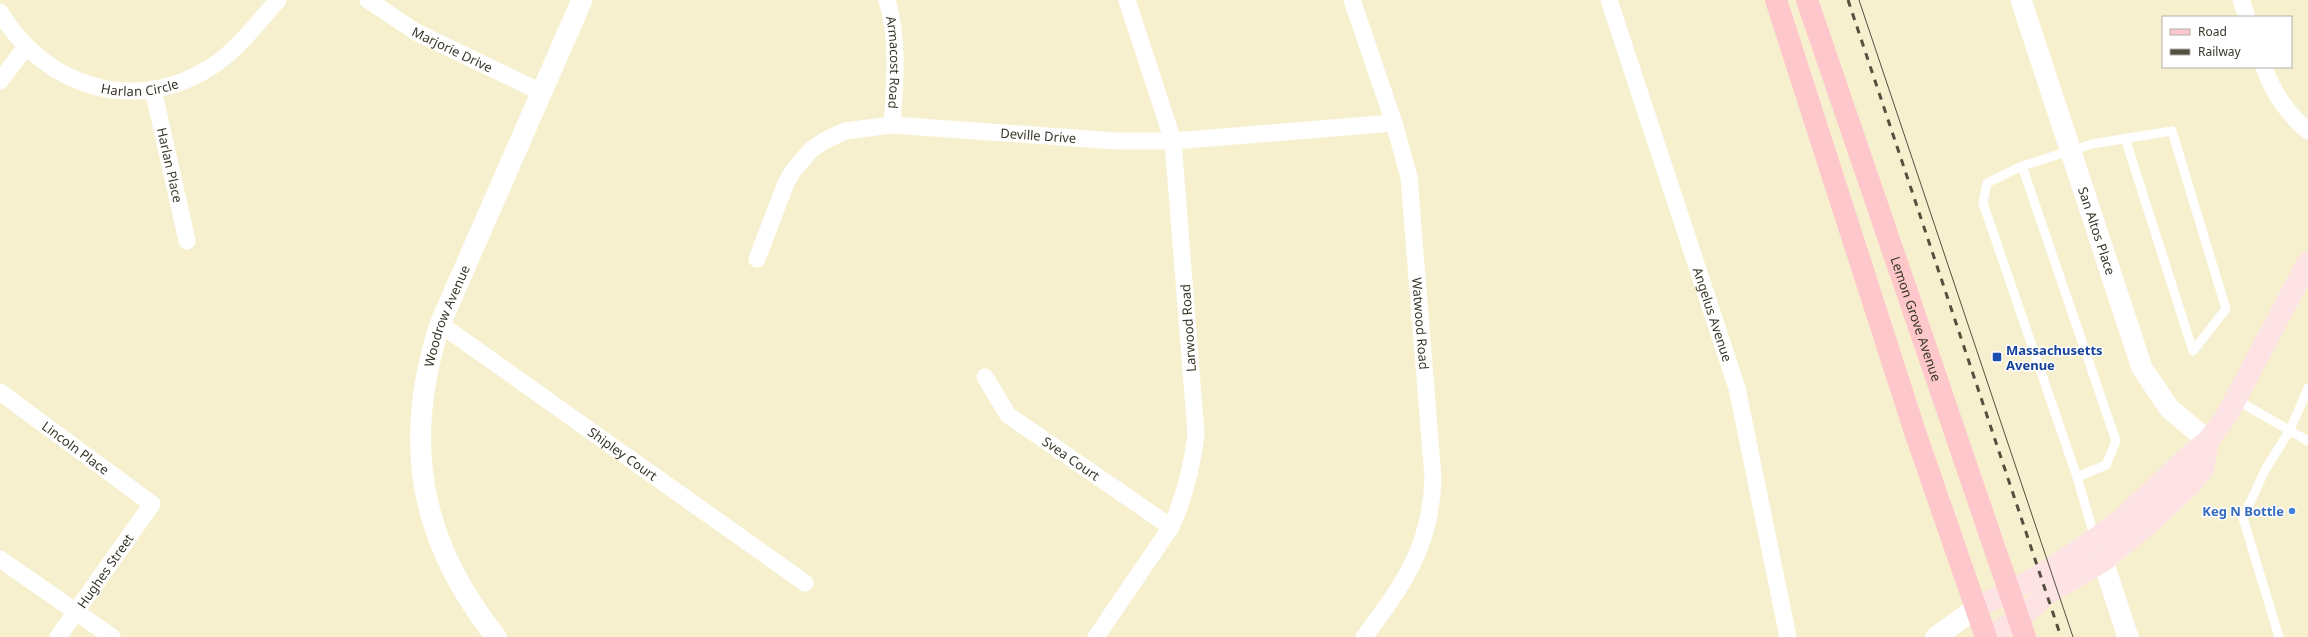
<svg xmlns="http://www.w3.org/2000/svg" width="2308" height="637" viewBox="0 0 2308 637" font-family="'Noto Sans',sans-serif">
  <rect width="100%" height="100%" fill="#f7f0cf"/>
  <g fill="none" stroke-linecap="round" stroke-linejoin="round">
    <path stroke="#fff" stroke-width="9" d="M2022,166L2092,144L2172,131L2226,309L2193,351L2125,138
      M2235,399L2308,441
      M2077,477L2106,465L2116,441L2022,166L1987,183L1983,203L2077,477L2095,539
      M2279,637L2243,518L2265,470L2290,430L2308,388"/>
    <g stroke="#fff" stroke-width="17">
      <path id="s1" d="M368,0L416,32L541,92"/>
      <path id="s2" d="M887,0C899,40 895,84 892,125"/>
      <path id="s3" d="M1352,0L1394,123L1409,177L1433,478C1431,546 1404,584 1364,637"/>
      <path id="s4" d="M1609,0L1737,388L1788,637"/>
      <path d="M2241,0L2247,17"/>
      <path id="s5" d="M0,12C46,89 138,116 214,65C239,48 258,22 278,0"/>
      <path d="M2264,67C2272,91 2288,114 2308,131"/>
      <path d="M0,81L25,48"/>
      <path id="s6" d="M153,89L187,241"/>
      <path id="s7" d="M757,259L786,183L793,171L811,150L824,141L845,131L892,125L1117,141H1173L1394,123"/>
      <path id="s8" d="M440,324L805,583"/>
      <path id="s9" d="M985,377L1008,415L1171,527"/>
      <path id="s10" d="M0,392L152,504L58,637"/>
      <path d="M0,559L112,637"/>
      <path d="M1096,637L1171,527C1185,497 1192,467 1196,434L1173,141L1127,0"/>
    </g>
    <g stroke="#fff" stroke-width="21">
      <path id="s11" d="M2021,0L2142,368L2169,408L2208,441"/>
      <path d="M2103,561L2128,637"/>
      <path id="s12" d="M496,637C419,540 402,442 440,324L582,0"/>
      <path d="M1936,637L1976,608"/>
    </g>
    <path stroke="#fee3e5" stroke-width="22" d="M1976,608L2041,575L2095,539L2123,518L2189,456L2208,441L2227,415L2308,262
      M1986,637L2020,618L2047,594L2103,561L2154,519L2190,485L2203,469L2208,441"/>
    <g stroke="#fdc7cb" stroke-width="22">
      <path d="M1776,0L1915,432L1986,637"/>
      <path id="s13" d="M1807,0L2025,637"/>
    </g>
    <path stroke="#535040" stroke-width="1" d="M1859,0L2073,637"/>
    <path stroke="#535040" stroke-width="3" stroke-dasharray="7 7" stroke-linecap="butt" d="M1848,0L2061,637"/>
  </g>
  <rect fill="#1a4fb4" stroke="#fff" stroke-width="1.5" x="1992" y="352" width="10" height="10" rx="2"/>
  <circle fill="#3f7fe0" stroke="#fff" stroke-width="1.5" cx="2292" cy="511" r="4"/>
  <g text-anchor="middle" dominant-baseline="central" stroke-width="3" stroke-linejoin="round" paint-order="stroke">
    <g font-size="13" fill="#393629" stroke="#fff">
      <text stroke="none"><textPath href="#s1" startOffset="98">Marjorie Drive</textPath></text>
      <text stroke="none"><textPath href="#s2" startOffset="63">Armacost Road</textPath></text>
      <text stroke="none"><textPath href="#s5" startOffset="169">Harlan Circle</textPath></text>
      <text stroke="none"><textPath href="#s7" startOffset="356">Deville Drive</textPath></text>
      <text stroke="none"><textPath href="#s6" startOffset="78">Harlan Place</textPath></text>
      <text stroke="none"><textPath href="#s11" startOffset="243">San Altos Place</textPath></text>
      <text stroke="none"><textPath href="#s4" startOffset="331">Angelus Avenue</textPath></text>
      <text stroke="none"><textPath href="#s12" startOffset="343">Woodrow Avenue</textPath></text>
      <text stroke="none"><textPath href="#s13" startOffset="337">Lemon Grove Avenue</textPath></text>
      <text stroke="none"><textPath href="#s3" startOffset="333">Watwood Road</textPath></text>
      <text transform="translate(1188 328) rotate(-94)">Larwood Road</text>
      <text stroke="none"><textPath href="#s10" startOffset="94">Lincoln Place</textPath></text>
      <text stroke="none"><textPath href="#s8" startOffset="224">Shipley Court</textPath></text>
      <text stroke="none"><textPath href="#s9" startOffset="121">Svea Court</textPath></text>
      <text transform="translate(105 571) rotate(-55)">Hughes Street</text>
    </g>
    <g font-size="13" font-weight="bold" fill="#164399" stroke="#fff" text-anchor="start">
      <text x="2006" y="350">Massachusetts<tspan x="2006" dy="15">Avenue</tspan></text>
    </g>
    <g font-size="13" font-weight="bold" fill="#366cbe" stroke="#fff" text-anchor="end">
      <text x="2284" y="511">Keg N Bottle</text>
    </g>
  </g>
  <rect x="2162" y="16" width="130" height="52" fill="#ffffff" stroke="#b0afa9"/>
  <rect x="2170" y="29" width="20" height="6" fill="#fdc7cb" stroke="#b0afa9"/>
  <text x="2198" y="36" font-size="12" fill="#393629">Road</text>
  <rect x="2170" y="49" width="20" height="6" fill="#535040" stroke="#b0afa9"/>
  <text x="2198" y="56" font-size="12" fill="#393629">Railway</text>
</svg>
